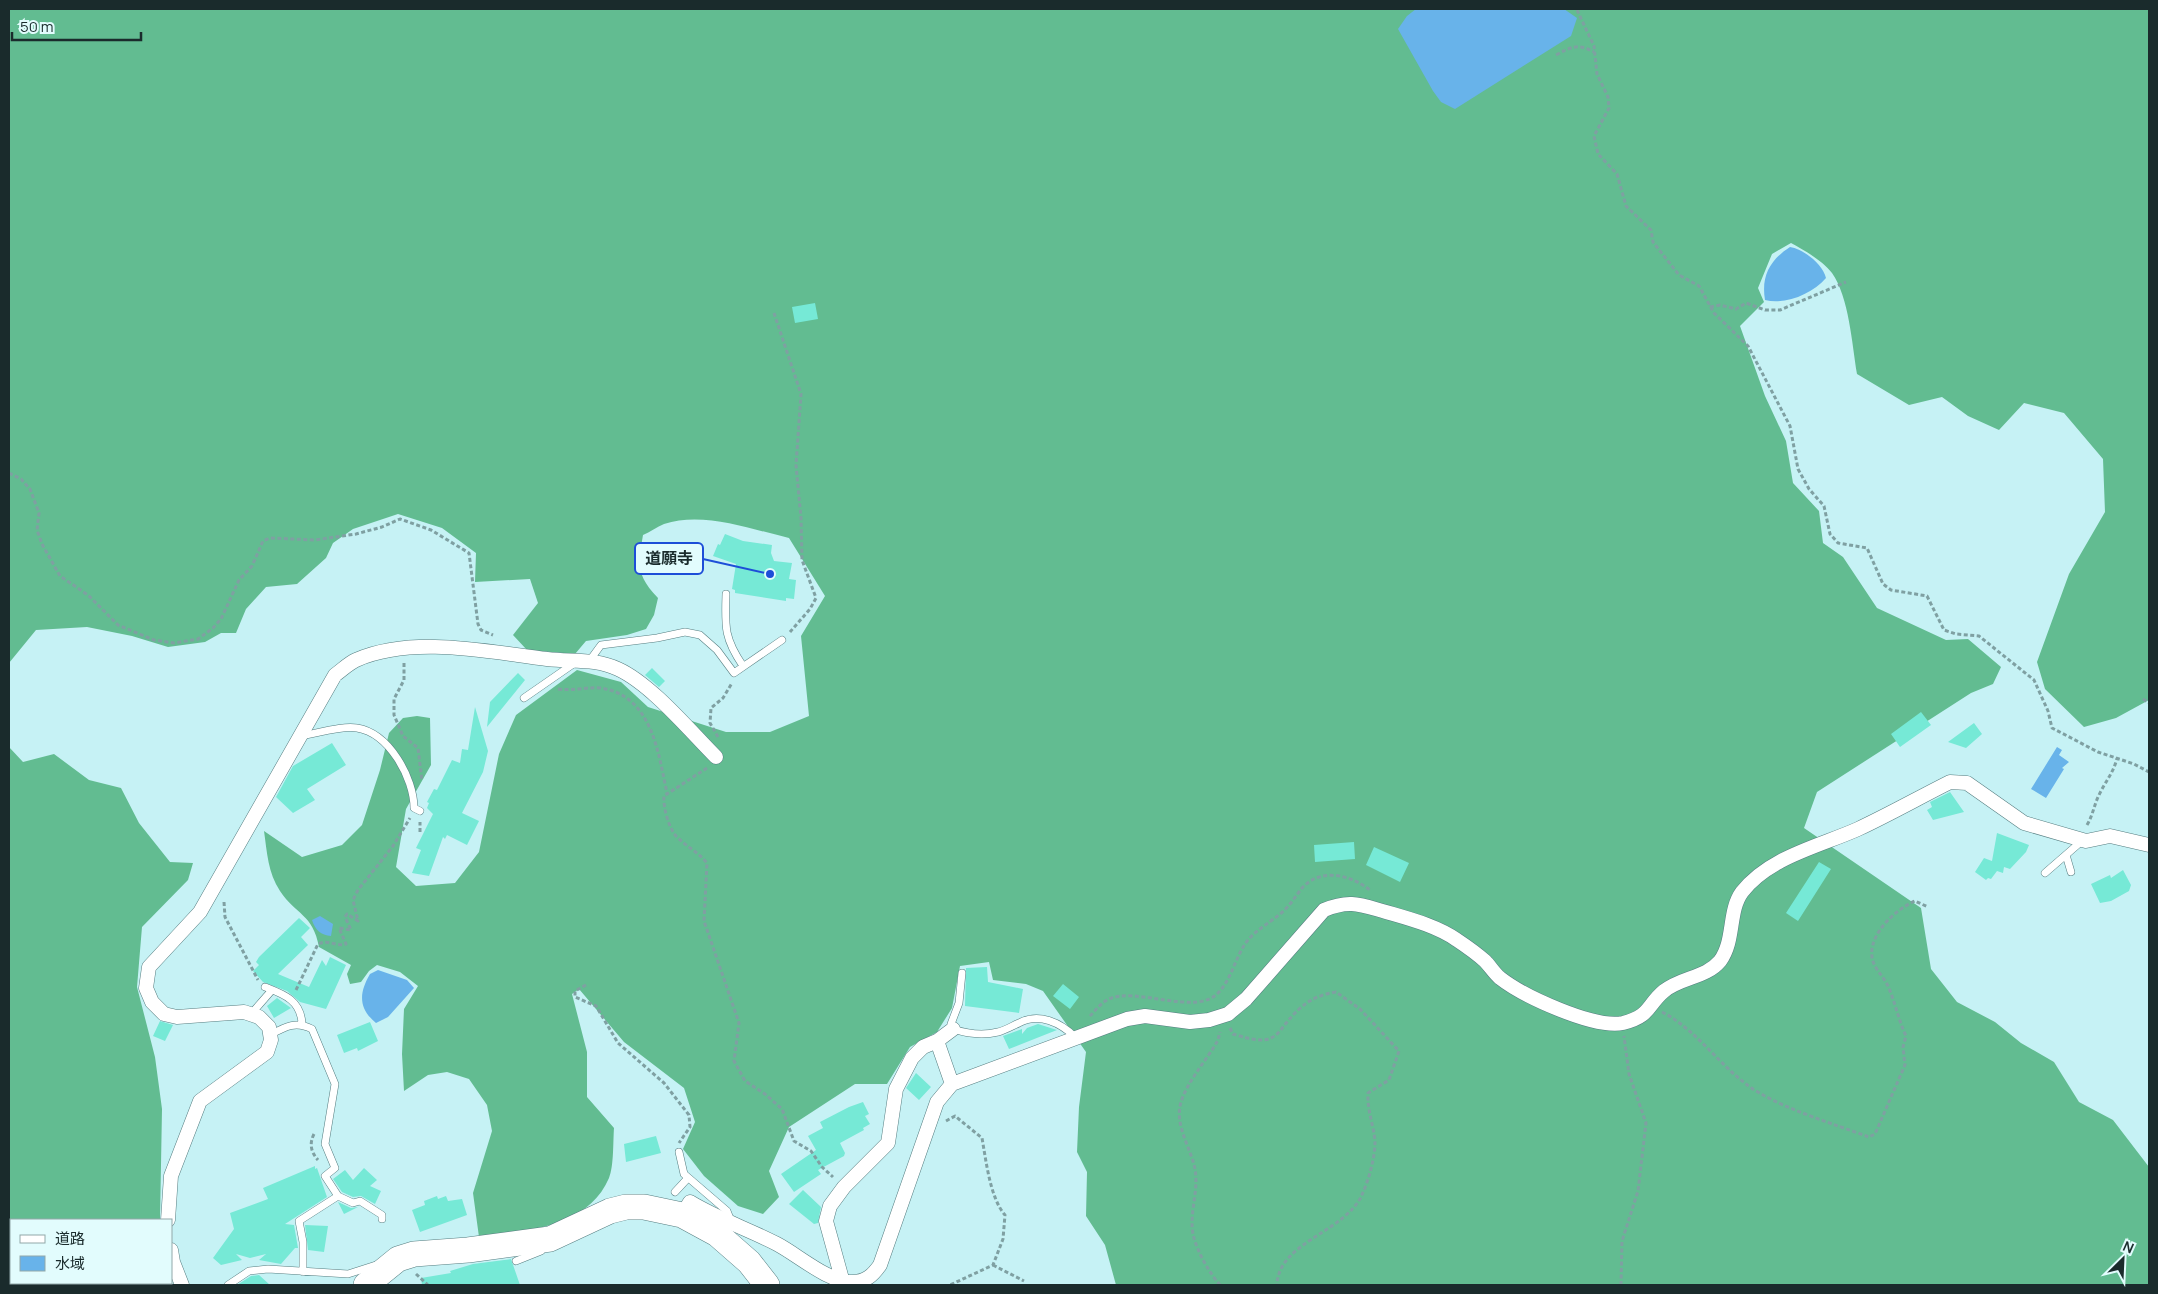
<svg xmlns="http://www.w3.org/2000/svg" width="2158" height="1294" viewBox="0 0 2158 1294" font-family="Manrope,'Noto Sans JP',sans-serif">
  <rect width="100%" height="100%" fill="#c6f2f5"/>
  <path fill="#62bc91" d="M9,9H2149V700L2116,718L2084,727L2045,689L2037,662L2069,574L2105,512L2103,459L2064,413L2024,403L1999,430L1968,416L1942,397L1909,405L1857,374C1852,344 1849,297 1832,273C1823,261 1804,250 1791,243L1772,254L1758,288L1764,302L1740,326L1765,396L1786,441L1793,483L1819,511L1823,543L1843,557L1877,608L1946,640L1968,639L2001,667L1993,684L1971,693L1817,792L1804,828L1921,908L1931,969L1957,1002L1995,1022L2021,1043L2054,1062L2079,1102L2113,1120L2149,1167V1285H1116L1105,1245L1086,1216L1087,1172L1077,1152L1079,1107L1086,1052L1043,991L1026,984L993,980L989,962L960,966L952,1008L937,1032L910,1047L887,1084H855L789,1127L769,1171L779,1197L763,1214L738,1206L704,1176L683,1149L695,1122L684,1088L624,1042L579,989L572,994L587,1052V1097L614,1128C613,1141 614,1166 609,1178C587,1229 526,1230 479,1237L473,1193L492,1131L487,1105L469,1079L447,1072L428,1075L404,1091L402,1054L404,1009L418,986L400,972L377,965L369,971L361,982L350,984L347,974L351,965L319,947C313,914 296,915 280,891C268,873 267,852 264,831L302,857L342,845L362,825L380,770L389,733L403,718L417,716L430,718L431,765L406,809L396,867L416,886L455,883L479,852L499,754L516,715L577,670L621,682L648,707L726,732H770L809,716L801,636L825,596L789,538C750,529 703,511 664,524C657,527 650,532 643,535C638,565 636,575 658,598L654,615L646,629L627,635L586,641L575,654L527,650L513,635L538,603L530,579L475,582L476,553L442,528L398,514L353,529L333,543L326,558L297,584L266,587L246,609L236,633H221L205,642L168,647L132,636L87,627L36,630L9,663Z
    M9,747L23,762L54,754L89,780L121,788L139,823L170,862L193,863L188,880L142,927L137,987L155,1057L162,1109L160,1220H11V1283H143L132,1285H9Z"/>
  <path fill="#68b3ea" d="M1416,9H1564L1577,18L1571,36L1455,109L1441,102L1433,91L1398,29L1407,16Z
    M1790,247C1803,249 1823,264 1826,278C1812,294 1786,305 1765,300C1761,276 1770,260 1790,247Z
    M2057,747L2062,750L2059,755L2069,762L2062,768L2064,769L2046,798L2031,789Z
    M320,916L333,924L331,936C321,935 315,930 312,920Z
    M378,970L407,980L414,988L388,1017L376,1023C358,1008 359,993 370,974Z"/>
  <path fill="#76e9d6" d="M815,303L818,319L795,323L792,307Z
    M725,534L743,541L772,545L771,553L774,561L792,563L789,579L796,580L794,599L786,598V601L735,593V590L732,589L736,564L713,556L718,544L720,545Z
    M652,668L665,681L659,687L645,675Z
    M518,673L525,680L487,727L490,702Z
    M475,707L488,751L483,772L462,813L479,821L467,845L447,835L445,839L443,837L429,876L412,873L421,850L416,848L433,814L427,808L429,803L427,802L434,789L437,790L452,760L460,763L462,749L468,750Z
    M1921,712L1931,725L1900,747L1891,734Z
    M1974,723L1982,734L1966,748L1948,742Z
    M332,743L346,765L307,789L315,800L293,813L276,797L293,766Z
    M1950,792L1964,812L1933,820L1927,810L1932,807L1930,802Z
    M1997,833L2029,845L2026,852L2010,869L2004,867L2003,873L1997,871L1991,879L1988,878L1986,880L1975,872L1984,858L1992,861Z
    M1354,842L1355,859L1315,862L1314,845Z
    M1374,847L1409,863L1400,882L1366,865Z
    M1819,862L1831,869L1798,921L1786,913Z
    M2123,870L2131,885L2129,891L2111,901L2100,903L2091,884L2110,875L2111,878Z
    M299,918L310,928L301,937L308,945L278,974L309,987L322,960L326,966L330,957L346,965L326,1009L300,1002L287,991L263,982L253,971L259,965L256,962L259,957Z
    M987,967L988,982L1023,989L1019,1013L965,1006L966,968Z
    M1063,984L1079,997L1070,1009L1053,996Z
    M277,998L291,1008L274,1018L267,1006Z
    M160,1021L173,1025L165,1041L153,1036Z
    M370,1022L378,1041L358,1051L357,1048L344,1053L337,1035Z
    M1038,1024L1057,1030L1009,1049L1003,1036L1022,1029V1034L1027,1028Z
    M916,1073L931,1087L919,1100L906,1088Z
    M863,1102L869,1114L865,1116L870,1124L863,1128L864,1130L840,1143L845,1153L844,1156L818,1170L821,1174L794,1192L781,1174L816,1150L808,1136L823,1128L820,1122L849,1107Z
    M656,1136L661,1153L626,1162L624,1144Z
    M315,1166V1169L317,1168L327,1197L285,1224L294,1225L298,1248H295L281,1264L259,1260L266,1254L250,1258L236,1254L242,1260L221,1265L213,1258L234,1229L230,1213L268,1199L263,1188Z
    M364,1168L377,1180L370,1186L381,1191L375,1204L361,1196L353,1197L342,1192L333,1179L345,1170L353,1180Z
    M803,1190L821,1207L818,1223L814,1224L789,1204Z
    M437,1196L438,1199L446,1196L448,1201L462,1199L467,1215L420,1232L412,1210L425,1205L424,1201Z
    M338,1202L351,1208L358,1207L344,1214Z
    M305,1225L328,1226L324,1252L308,1250Z
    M511,1259L520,1285H422L421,1278L451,1273L450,1271L473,1264Z
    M259,1275L270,1285H237L251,1276Z"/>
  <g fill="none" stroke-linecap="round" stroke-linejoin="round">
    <defs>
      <path id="lane" d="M726,594C725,627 724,638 743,666
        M590,660L601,645L657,638L685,632L700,635L717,650L734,673L782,640
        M524,698L576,662
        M300,736C315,734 343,725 357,728C389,733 414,778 414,808L420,811
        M2066,855L2071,872
        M2045,873L2083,840
        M962,973L959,1003L951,1024L953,1029C968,1034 982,1036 998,1032C1006,1030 1012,1026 1019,1023C1039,1012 1061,1023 1075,1037
        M265,987C283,994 301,1000 302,1024
        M251,1014L272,990
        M270,1035C286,1026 296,1021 312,1029L335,1084L325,1144L335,1168L325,1176L338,1196L299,1221L303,1242V1272
        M679,1152L684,1174L727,1211L731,1221
        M675,1192L688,1178
        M338,1196L353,1203L360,1201L382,1215V1219
        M516,1261L541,1251
        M228,1285L249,1271L268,1269L348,1274L376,1265"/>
      <path id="street" d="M937,1041L952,1084
        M682,1215L690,1202C718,1219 748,1229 777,1244C798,1255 828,1282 852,1282C866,1282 873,1275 880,1265L937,1102L952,1084L1127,1019L1145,1016L1190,1022L1209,1020L1228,1014L1246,999L1324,910C1350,899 1361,905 1386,912C1410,919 1437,926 1457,940C1466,946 1476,953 1485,961C1490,966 1494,973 1500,978C1523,996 1594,1029 1623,1023C1651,1016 1647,1005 1664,991C1681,977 1706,978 1720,961C1735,941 1728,911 1742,892C1769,857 1820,846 1858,829C1890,814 1920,797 1950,782L1967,783L2024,823L2086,841L2110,836L2149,845
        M168,1220L171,1176L200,1101L267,1052L271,1040L269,1027L259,1017L244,1012L177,1017L164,1014L152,1002L146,988L149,967L200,912L335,675C342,670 349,663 356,660C413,635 489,652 547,659C572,662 595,658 618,669C651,684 690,731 716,757
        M171,1250L173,1262L182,1285
        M842,1279L826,1221L830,1206L844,1187L888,1143L896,1089L912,1058L923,1047L937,1041L953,1029"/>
      <path id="highway" d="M366,1285L398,1259L414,1254L468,1250L550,1239L610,1211L626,1207H644L682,1215L717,1234L749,1262L767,1285"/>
    </defs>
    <use href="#lane" stroke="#567e81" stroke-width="8"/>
    <use href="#street" stroke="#567e81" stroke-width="15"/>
    <use href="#highway" stroke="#567e81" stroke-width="26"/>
    <path stroke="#7fa0a2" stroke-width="3" stroke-dasharray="4 2.5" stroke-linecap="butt" d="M1577,10L1594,46L1597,74L1608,97L1609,108L1594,136L1598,154L1617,174L1626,206L1651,230L1653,242L1679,275L1699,286L1714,313L1748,346L1790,426L1798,469L1809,489L1824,506L1830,534L1838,543L1867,548L1883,584L1891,590L1927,596L1944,630L1956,634L1979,636L2034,680L2048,711L2052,728L2098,752L2134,764L2149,772
      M1556,55C1571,47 1578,43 1594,52
      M1710,307L1720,305L1736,309L1746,303L1765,310H1780L1846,282
      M774,313L801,394L796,465L801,518L802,560L816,598L810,609L790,632
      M9,473L21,479L30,489L39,513L37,530L42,544L60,576L88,595L118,625L154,640L174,643L198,639L213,628L221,619L239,580L252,566L263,541L270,538L315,540L356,534L382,527L400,519L431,530L469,553L478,624L481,630L493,635
      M404,663V680L394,699V715L403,736L418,748L422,781
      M558,689C573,691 585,687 600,688C652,695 658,752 667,793
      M2143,699L2149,703
      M718,737L710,723L711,708L723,698L732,683
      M707,768L664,796C663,808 669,829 677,837C687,847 698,852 707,863L704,921L739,1023L734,1061L745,1081L765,1094L782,1109L794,1141L811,1151L822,1167L833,1177
      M2087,825C2093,815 2094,805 2099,795C2105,782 2114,772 2117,758
      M420,832V822
      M224,902L225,917L258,980
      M586,985L575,991V997L596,1006L618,1043L664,1083L689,1115L690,1127L679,1143
      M296,990L318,944C329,939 336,947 346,944L339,928L351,930L345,917L347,914L358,921L353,900L358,890L393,846L410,818
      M1662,1012C1695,1029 1717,1062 1746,1084C1774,1106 1834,1124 1869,1137L1875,1134L1905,1065L1903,1047L1906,1036C1899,1021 1896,1006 1890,991C1887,981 1879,974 1874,964C1863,939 1894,910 1915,901L1928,907
      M1090,1016C1095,1011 1100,1004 1107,1000C1134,985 1195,1017 1218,993C1231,980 1235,959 1245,944C1254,931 1268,924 1280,914C1289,907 1295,897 1302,888C1321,867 1352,875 1371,891
      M1230,1028L1233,1034C1243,1037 1261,1043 1271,1038C1278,1035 1282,1028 1287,1022C1302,1004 1313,996 1336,992L1360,1009L1399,1051L1389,1080L1368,1093C1367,1111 1374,1126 1375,1142C1375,1159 1368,1182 1361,1197C1342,1233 1278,1243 1277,1285
      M946,1121L955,1116L982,1138C986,1160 990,1198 1005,1215L1003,1239L993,1265L950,1285
      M314,1134C309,1144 311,1152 318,1160
      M993,1265L1024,1281
      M416,1274L428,1285
      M1220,1285C1209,1272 1197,1252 1193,1234C1189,1213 1199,1191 1195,1169C1191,1148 1174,1125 1181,1102C1188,1080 1207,1060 1218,1040L1220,1032
      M1621,1285L1622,1241L1638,1191L1646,1123L1629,1074L1624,1036"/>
    <use href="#lane" stroke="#fff" stroke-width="7"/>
    <use href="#street" stroke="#fff" stroke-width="14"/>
    <use href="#highway" stroke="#fff" stroke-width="25"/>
  </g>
  <path fill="none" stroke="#1d4ed8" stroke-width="2" d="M770 574L703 559"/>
  <circle fill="#1d4ed8" stroke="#e2fcfd" stroke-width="2" cx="770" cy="574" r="5"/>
  <rect fill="#e2fcfd" stroke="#1d4ed8" stroke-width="2" x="635" y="543" width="68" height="31" rx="5"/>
  <g font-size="16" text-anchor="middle" font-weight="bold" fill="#1a2b2c">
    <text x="669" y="564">道願寺</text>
  </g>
  <rect width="2158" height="1294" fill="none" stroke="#1a2b2c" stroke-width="20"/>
  <rect x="10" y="1219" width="162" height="65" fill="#e2fcfd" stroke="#92a8a9"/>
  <rect x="20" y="1235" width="25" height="8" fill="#ffffff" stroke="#92a8a9"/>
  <text x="55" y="1244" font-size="15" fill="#1a2b2c">道路</text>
  <rect x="20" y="1256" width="25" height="15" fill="#68b3ea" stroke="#92a8a9"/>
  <text x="55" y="1269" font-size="15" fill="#1a2b2c">水域</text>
  <g transform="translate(2123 1259) rotate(24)" stroke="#e2fcfd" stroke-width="4" paint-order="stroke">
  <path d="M0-4L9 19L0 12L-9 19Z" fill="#1a2b2c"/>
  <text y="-8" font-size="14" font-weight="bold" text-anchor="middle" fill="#1a2b2c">N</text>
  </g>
  <path d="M12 32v8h129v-8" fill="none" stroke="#1a2b2c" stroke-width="2.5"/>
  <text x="20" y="32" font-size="15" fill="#1a2b2c" stroke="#e2fcfd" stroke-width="4" paint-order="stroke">50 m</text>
</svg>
